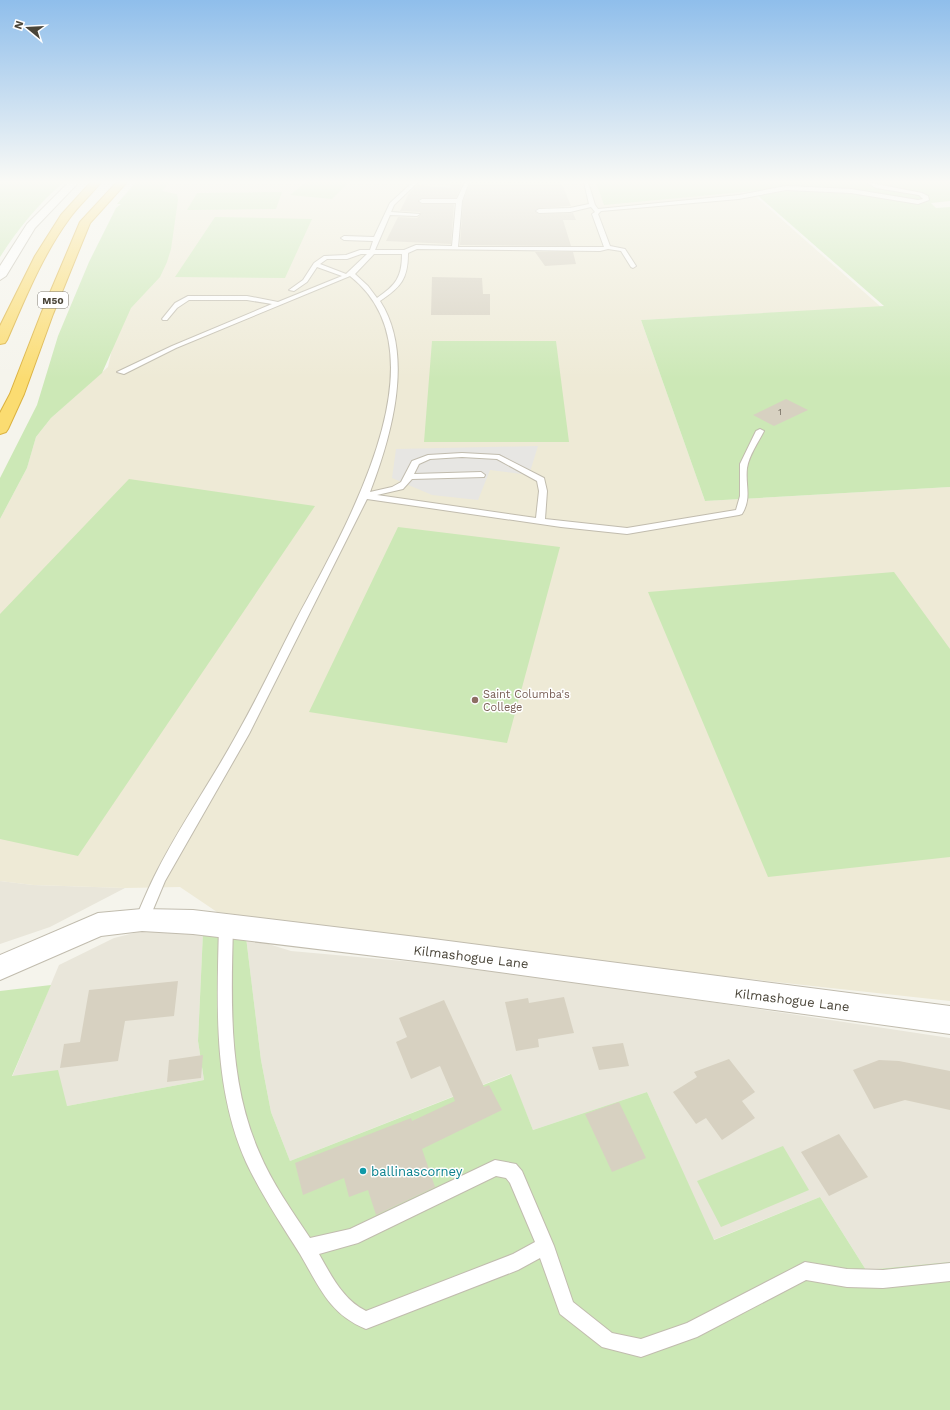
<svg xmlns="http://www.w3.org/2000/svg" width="950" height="1410" viewBox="0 0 950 1410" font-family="'Work Sans',sans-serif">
  <rect width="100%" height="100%" fill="#f5f4ec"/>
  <path fill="#e9e6da" d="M0,881L33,885L125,888L50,927L0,944Z
    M146,930L203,932L198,1041L204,1080L67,1106L12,1077L59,965L114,938Z
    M246,937L291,951L492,969L950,1038V1262L866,1270L820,1197L713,1240L647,1092L533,1130L510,1074L290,1161L271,1112L261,1060Z"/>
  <path fill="#eeead6" d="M136,182H838L754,195L881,307L641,320L705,501L950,487V1001L512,953L217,912L180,887L125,888L33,885L0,881V519L27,468L36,437L51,418L108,367L121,309L125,204H117Z"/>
  <path fill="#cce8b6" d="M0,182H64C38,204 18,229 0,257Z
    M136,182H170L162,191L177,194L178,200L171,249L167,262L160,277L131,308L102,373L51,418L36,437L27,468L0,519V478L37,405L58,336L89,262L116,208L121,204H117Z
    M306,182H349L332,199L290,195Z
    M596,182H950V201L931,203L936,208L950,207V487L705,501L641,320L884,306L756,194L785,188L604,205Z
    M282,192L276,209L187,210L197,193Z
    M215,217L312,219L285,278L175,277Z
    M432,341H556L569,442H424Z
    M129,479L315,506L78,856L0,839V614Z
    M398,527L560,547L507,743L309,712Z
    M894,572L950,649V857L768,877L648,592Z
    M203,932L246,937L261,1060L271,1112L290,1161L511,1074L533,1130L647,1092L714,1240L820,1197L866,1270L950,1262V1410H0V991L51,985L12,1076L58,1070L67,1106L204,1080L198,1041Z
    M783,1146L809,1190L721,1227L697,1181Z"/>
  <path fill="#e7e6e3" d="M538,446L529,475L490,470L478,500L432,495L392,478L396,449Z"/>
  <path fill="#d7d1c1" d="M451,182H463L456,198H422L418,201L422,204H454L451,244L386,241L398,217L417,218L421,214L420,212L400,211L409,193L417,185L450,188Z
    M470,182H561L571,206L539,208L535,211L539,214L573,213L576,220H563L571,246L460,245L463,201Z
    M535,252H573L576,264L545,266Z
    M432,277L482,278L483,294H490V315H431Z
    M786,399L808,410L774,426L753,415Z
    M178,981L174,1016L125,1021L118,1061L60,1068L64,1044L80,1042L89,990Z
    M564,997L574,1033L538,1039L539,1047L516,1051L505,1002L528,998L529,1003Z
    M444,1000L484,1087L489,1085L502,1110L422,1149L435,1187L376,1215L368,1190L349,1197L344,1178L303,1195L295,1163L411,1118L412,1121L455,1101L440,1066L411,1079L396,1042L407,1037L399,1018Z
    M623,1043L629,1066L599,1070L592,1047Z
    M203,1055L201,1078L167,1082L169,1060Z
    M729,1059L755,1092L742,1101L755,1118L722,1140L706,1118L696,1124L673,1092L697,1077L694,1072Z
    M879,1060L899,1061L950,1071V1110L905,1100L874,1109L853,1070Z
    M619,1102L646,1158L612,1172L585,1114Z
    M839,1134L868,1177L829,1196L801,1152Z"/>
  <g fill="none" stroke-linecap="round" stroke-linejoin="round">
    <defs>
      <path id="lane" d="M413,182H418L394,205L391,212L420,214L417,216L390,215L375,250H404L416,245L452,246L456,203H422L419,201L422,199H457L465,182H469L462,201L458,247H604L592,214L595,212L591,207L570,212L539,213L536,211L539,209L570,208L589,204L584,182H588L595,205L598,209L739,195L786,186L851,189L918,200L923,199L919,195L876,188L866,182L922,193L928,196L929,200L918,204L851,193L786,190L739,199L601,211L598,214L610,246L625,249L636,266L633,268L631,267L621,251L608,249L600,251L417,249L408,253C408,279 401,287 380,301C415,355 391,437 370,492L392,487L401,482L412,461L428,455L462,453L499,455L544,478L547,491L545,519L627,528L736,510L740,496V464L756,431L760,429L764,431C758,443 749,455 747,468C745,485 752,498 742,514L739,515L627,534L561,527L367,499L249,734L165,881L147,924L142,926L137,924L135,920C141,906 147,891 154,877C178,828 211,782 237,734C258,697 276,659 295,622C339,538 451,355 350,276L176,348L124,374L117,372L172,346L272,304L247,300H189L177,308L167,320H163L162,319L175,303L188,296H247L278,302L342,276L317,267L307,282L294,291L289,290L303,280L314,263L324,256L346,255L360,250H370L373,241L344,240L341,238L344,236L374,237L390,203ZM361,254H367L346,274L320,264L327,259H347ZM374,254H402C402,277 396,285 377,298L368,286L355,274ZM462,457L497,459L537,481L539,491L536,518L377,495L403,489L412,479L484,477L485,475L481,472L414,474L419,464L430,459Z
        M226,920L231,922L233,926C231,1002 228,1081 259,1152C272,1183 292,1211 310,1238L350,1229L495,1160L516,1164L522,1171L554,1246L573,1302L612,1333L641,1339L687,1323L805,1262L847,1269L883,1270L950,1263V1281L883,1288L847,1287L806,1280L697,1337L641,1357L602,1347L560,1314L540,1258L518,1270L366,1329C329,1314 319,1286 300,1254C281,1224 261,1194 246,1162C213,1088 217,1005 219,926L221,922ZM496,1176L506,1178L510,1183L535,1242L513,1254L366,1311C343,1300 331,1275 319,1254L358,1243Z"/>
      <path id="street" d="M69,182H79L35,228L6,276L0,280V266L27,224Z
        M142,909L193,910L433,939L950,1006V1034L433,963L193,934L142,931L101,936L0,980V955L98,913Z"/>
      <path id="highway" d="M91,182H101C91,195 78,206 69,219C42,256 25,299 7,340L5,343L0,344V326L35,256L61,215Z
        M117,182H127L90,223L53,314L24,394L8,429L6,432L0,434V413L10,394L41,314L80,222Z"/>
    </defs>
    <use href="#lane" stroke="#c1bcae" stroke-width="2"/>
    <use href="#street" stroke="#c1bcae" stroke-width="2"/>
    <use href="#highway" stroke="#dbb240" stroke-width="2"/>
    <use href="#lane" fill="#fff" fill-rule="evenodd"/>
    <use href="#street" fill="#fff" fill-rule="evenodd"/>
    <use href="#highway" fill="#fbdc71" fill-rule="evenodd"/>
  </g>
  <linearGradient id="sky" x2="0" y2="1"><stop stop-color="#8fbeeb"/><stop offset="0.48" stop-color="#fafaf6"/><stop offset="1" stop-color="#fafaf6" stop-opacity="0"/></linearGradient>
  <rect width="950" height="379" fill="url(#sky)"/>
  <circle fill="#8d6e63" stroke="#fff" stroke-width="1.5" cx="475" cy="700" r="4"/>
  <circle fill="#0f9aa8" stroke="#fff" stroke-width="1.5" cx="363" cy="1171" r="4"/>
  <g text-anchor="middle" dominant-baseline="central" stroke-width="3" stroke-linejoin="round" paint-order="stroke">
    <g font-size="9" fill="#6d685b">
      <text x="780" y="412">1</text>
    </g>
    <rect fill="#fff" stroke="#807d74" stroke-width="1" x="38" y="292" width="30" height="16" rx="3"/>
    <g font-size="10" font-weight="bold" fill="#4a4539">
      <text x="53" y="300">M50</text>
    </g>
    <g font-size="11" fill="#785e54" stroke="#fff" text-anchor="start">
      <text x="483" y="694">Saint Columba's<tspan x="483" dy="13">College</tspan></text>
    </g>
    <g font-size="13" fill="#4a4539" stroke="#fff">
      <text transform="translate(471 957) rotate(7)">Kilmashogue Lane</text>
      <text transform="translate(792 1000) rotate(7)">Kilmashogue Lane</text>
    </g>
    <g font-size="13" fill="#0d838f" stroke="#fff" text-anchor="start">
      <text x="371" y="1171">ballinascorney</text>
    </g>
  </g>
  <g transform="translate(28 28) rotate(288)" stroke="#ffffff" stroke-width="3" paint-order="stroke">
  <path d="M0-3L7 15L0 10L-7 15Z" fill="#4a4539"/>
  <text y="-6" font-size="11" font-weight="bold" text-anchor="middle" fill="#4a4539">N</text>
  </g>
</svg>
